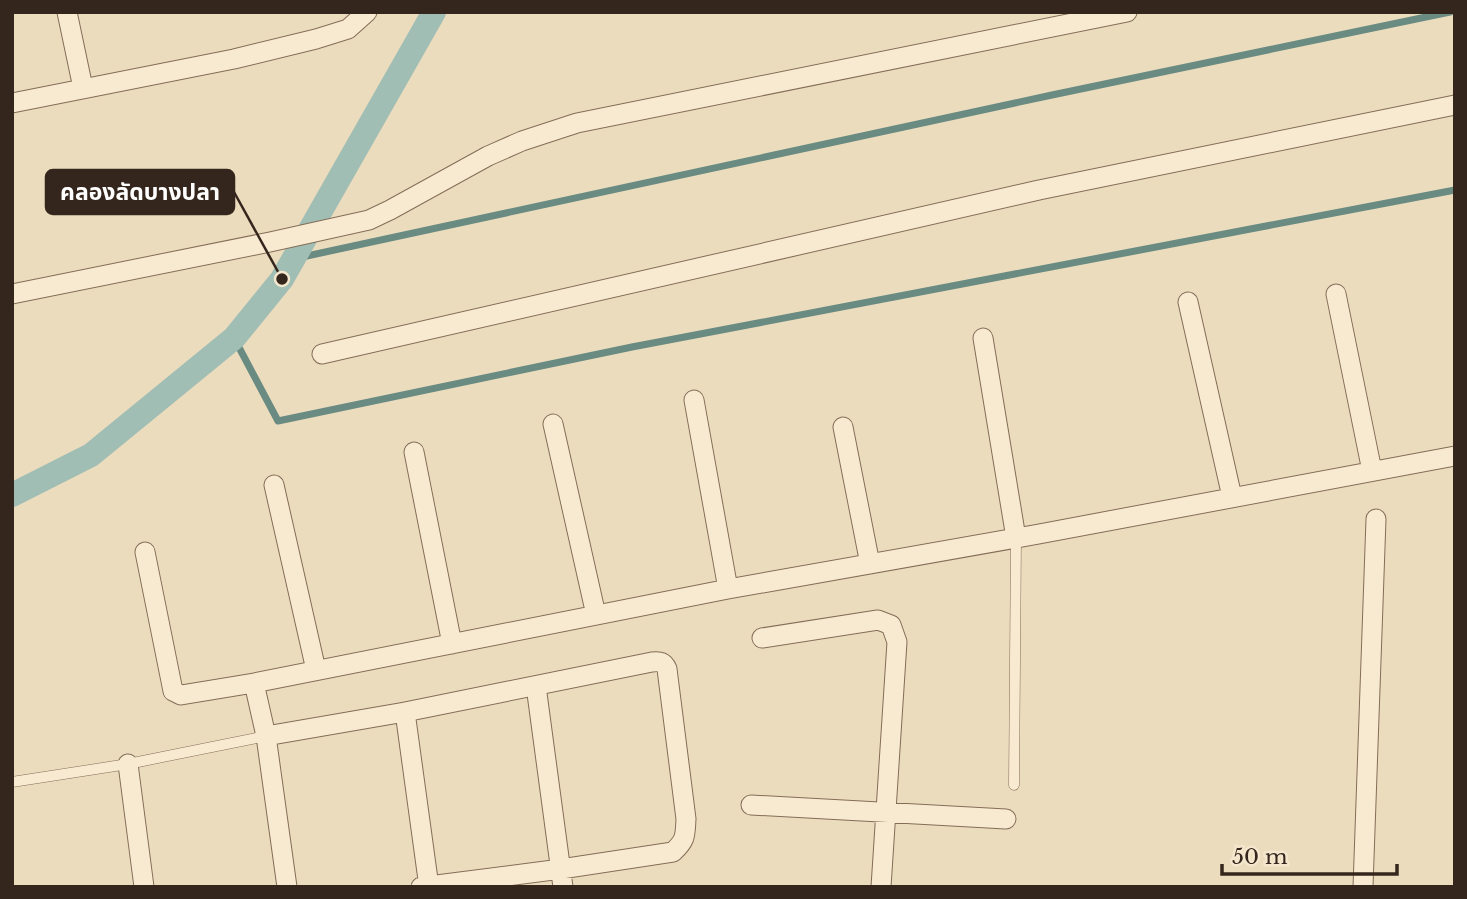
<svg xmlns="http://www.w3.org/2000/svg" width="1467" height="899" viewBox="0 0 1467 899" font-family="'Libre Baskerville','Noto Sans Thai',serif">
  <rect width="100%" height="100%" fill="#ecdcbe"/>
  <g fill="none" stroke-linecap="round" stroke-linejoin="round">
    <path stroke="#698b81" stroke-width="7" d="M293,259L1052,95L1450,12
      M234,338L278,421L632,347L1455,190"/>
    <path stroke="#a1beb4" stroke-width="24" d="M12,495L91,455L234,338L282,279L434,12"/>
    <defs>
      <path id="service" d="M12,782L128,764L266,736
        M1014,785L1016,538"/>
      <path id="minor" d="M67,12L83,88
        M12,103L234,59L316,39L348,29L367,12
        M12,294L270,242L369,220L390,210L488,156L522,141L577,123L1127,12
        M1336,294L1372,471
        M1188,302L1232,497
        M983,338L1016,538
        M322,354L1039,190L1455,105
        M694,400L728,589
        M553,424L596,615
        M843,427L870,564
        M414,452L452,644
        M274,485L316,670
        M145,552L173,691L181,695L254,683L728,589L1039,534L1455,456
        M762,638L878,620L891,625L897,642L881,887
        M254,683L266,736L287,887
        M536,686L563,887
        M405,712L429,887
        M266,736L405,712L652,662C660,661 664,662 667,669L686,819C685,836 686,840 673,852L561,869L421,887
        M128,764L144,887
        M751,805L1006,819
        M1363,887L1376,519"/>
    </defs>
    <use href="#service" stroke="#846d57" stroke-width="11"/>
    <use href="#minor" stroke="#846d57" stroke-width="21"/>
    <use href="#service" stroke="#f8ead1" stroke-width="10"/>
    <use href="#minor" stroke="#f8ead1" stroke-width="19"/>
  </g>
  <path fill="none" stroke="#34261c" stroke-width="2.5" d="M282 279L234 192"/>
  <circle fill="#34261c" stroke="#f4e7cd" stroke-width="2.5" cx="282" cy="279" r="7"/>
  <rect fill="#34261c" stroke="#34261c" stroke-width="2.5" x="46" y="170" width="188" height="44" rx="7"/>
  <g font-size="23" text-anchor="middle" font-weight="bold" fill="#fff">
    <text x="140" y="200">คลองลัดบางปลา</text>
  </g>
  <rect width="1467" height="899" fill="none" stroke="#34261c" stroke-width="28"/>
  <path d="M1222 864v10h175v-10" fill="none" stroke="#34261c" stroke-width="3.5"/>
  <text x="1232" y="864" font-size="21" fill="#34261c" stroke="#f4e7cd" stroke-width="5" paint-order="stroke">50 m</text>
</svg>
